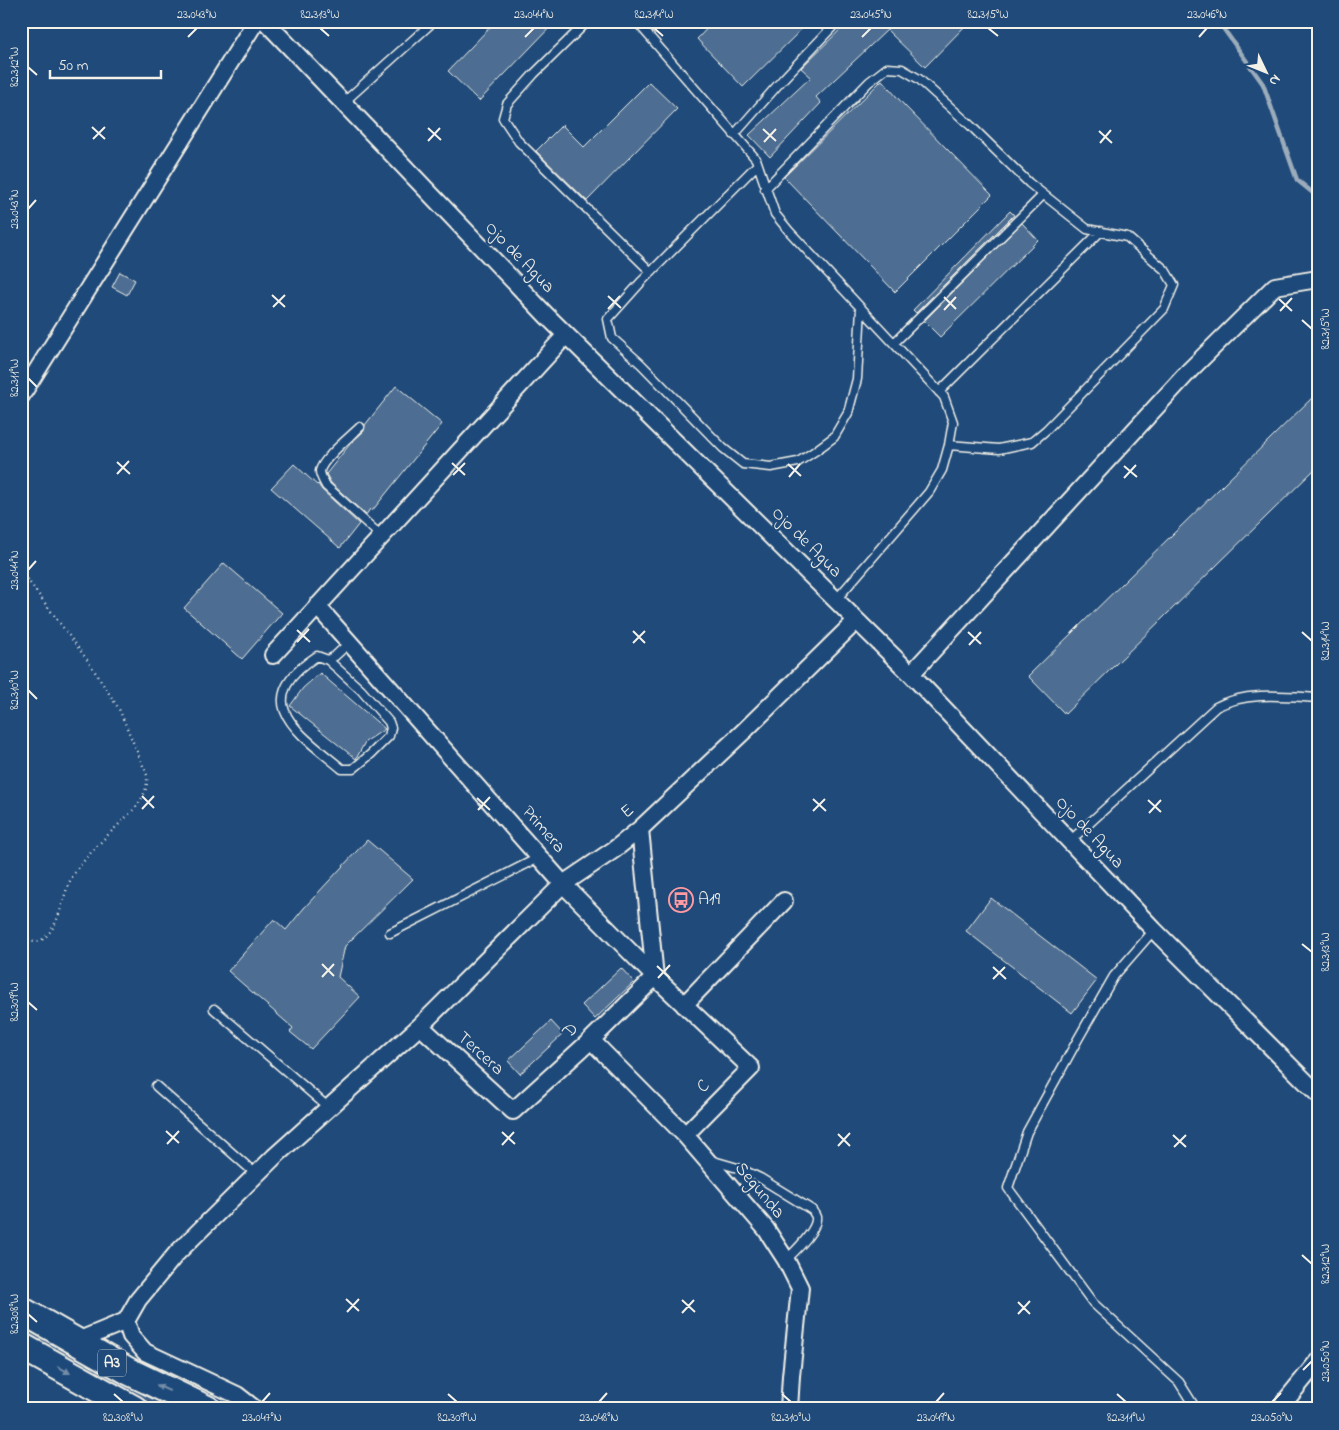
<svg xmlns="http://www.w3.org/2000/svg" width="1339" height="1430" viewBox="0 0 1339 1430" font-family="'Indie Flower',sans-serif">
  <rect width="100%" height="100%" fill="#1f4a7a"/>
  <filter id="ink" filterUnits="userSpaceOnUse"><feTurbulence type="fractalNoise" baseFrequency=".02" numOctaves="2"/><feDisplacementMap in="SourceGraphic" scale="10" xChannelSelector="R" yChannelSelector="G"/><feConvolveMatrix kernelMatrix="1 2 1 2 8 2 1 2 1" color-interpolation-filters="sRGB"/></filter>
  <g filter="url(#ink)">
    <path fill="#3a5f88" stroke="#97a8b8" d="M21,1324L72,1355L178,1409H158L105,1383L21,1336Z"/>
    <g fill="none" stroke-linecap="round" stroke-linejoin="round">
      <path stroke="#9cacbb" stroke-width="4.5" d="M1218,21L1263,84L1297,180L1318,197"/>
    </g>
    <path fill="#4d6e92" stroke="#f4f1e8" d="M496,21H556L479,101L448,71Z
      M714,21H810L743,87L697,39Z
      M849,21H970L925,67L887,30L816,97L821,103L770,157L749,135L811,77L801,68Z
      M882,80L904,105L992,195L895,292L784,177Z
      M649,82L677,109L587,201L536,151L562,125L584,147Z
      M1010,211L1014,215L916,313L913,310Z
      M1022,223L1038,240L940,337L924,321Z
      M120,272L135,280L127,295L112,287Z
      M396,386L442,424L372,511L370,509L366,515L331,483L326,474L350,444L364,431L365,425Z
      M1318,392V466L1065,714L1028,676Z
      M294,464L317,485L318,484L322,490L359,524L340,548L271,488Z
      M224,563L282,613L242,659L184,608Z
      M320,673L385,729L365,742L356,759L290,706L303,688Z
      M367,840L413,879L345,946L338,977L360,997L311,1049L290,1032L293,1028L228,971L274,919L286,930L304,908Z
      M991,898L1097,980L1072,1013L966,931Z
      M621,968L634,982L595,1019L582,1005Z
      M551,1021L563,1034L520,1074L508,1061Z"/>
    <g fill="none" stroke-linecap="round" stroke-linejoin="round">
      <defs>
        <path id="service" d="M588,21L534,74L507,104L503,118L519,142L651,272
          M636,21L756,159L775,214L789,231L944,397L953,422L949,445L942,470L929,492L835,601
          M343,103L434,21
          M734,135L783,79L838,21
          M757,165L642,281L608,319L612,338L641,364L723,448L743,464L771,467L798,462L815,451L834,437L848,413L857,379L861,308
          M765,189L869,82L887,68L902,69L919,79L971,126L1029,183L1087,229L1127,237L1165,270L1174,285L1164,309L1046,430L1032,442L999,449L949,445
          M894,343L1043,195
          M939,392L1101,231
          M360,427C351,436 322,459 320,471C320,476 324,482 326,486L381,536
          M328,660L361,690L389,722L391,728L389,736L371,754L353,769H342C299,733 247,702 317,656L328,660L335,656L349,643
          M1070,841L1216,707C1246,691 1285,696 1318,698
          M1154,930L1114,976L1078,1039L1027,1132L1008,1188L1093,1303L1179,1382L1196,1409
          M390,933L540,857
          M214,1009L329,1108
          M156,1086L257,1175
          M710,1160L741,1169L760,1178L812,1210C813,1212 815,1214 816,1217C818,1230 795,1251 786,1260"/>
        <path id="minor" d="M265,21L547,316L911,674L1154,930L1318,1094
          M21,396L256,21
          M317,606L563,884L655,977L751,1068L685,1135
          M273,655L566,335
          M911,674L1190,370L1275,286L1318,279
          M640,829L655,977
          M684,1005L784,901
          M420,1026L513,1111L591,1040L655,977
          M591,1040L685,1135L766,1229L786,1260L800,1288L791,1376L789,1409
          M126,1321L131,1336L145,1352L237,1395L255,1409
          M75,1342L126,1321L138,1300L176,1254L274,1157L420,1026L563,884L615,849L640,829L744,731L856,621
          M1279,1409L1318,1361"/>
        <path id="trunk" d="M21,1310L130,1372L207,1409
          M21,1346L134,1409"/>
      </defs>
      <use href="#service" stroke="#f4f1e8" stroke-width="11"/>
      <use href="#minor" stroke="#f4f1e8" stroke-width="20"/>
      <use href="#trunk" stroke="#f4f1e8" stroke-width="30"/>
      <path stroke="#f4f1e8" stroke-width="2.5" stroke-dasharray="1 4" stroke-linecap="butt" d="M21,571L88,661L119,709L147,775C148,788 144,795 137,806C116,828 91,849 74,874C61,893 63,923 43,939C36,944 29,941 21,939"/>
      <use href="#service" stroke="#1f4a7a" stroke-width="8"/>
      <use href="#minor" stroke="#1f4a7a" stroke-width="16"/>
      <use href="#trunk" stroke="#1f4a7a" stroke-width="26"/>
    </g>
    <defs><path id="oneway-solid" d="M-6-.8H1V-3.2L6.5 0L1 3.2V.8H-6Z" transform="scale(1.25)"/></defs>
    <g fill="#748da6">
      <use href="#oneway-solid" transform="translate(64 1370) rotate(30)"/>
      <use href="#oneway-solid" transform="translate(163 1388) rotate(-155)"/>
    </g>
  </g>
  <path fill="none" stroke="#f4f1e8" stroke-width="2" d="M320,28L329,36M654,28L663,36M988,28L998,36M188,37L197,28M525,37L534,28M862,37L871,28M1199,37L1207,28M28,67L37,75M92,127L105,139M428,128L441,140M763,129L776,141M1099,131L1112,143M93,139L105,127M428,141L440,128M764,142L776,129M1100,143L1111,130M28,209L36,200M272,295L285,307M608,296L621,308M944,297L956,309M1279,299L1292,311M273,307L285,295M608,309L620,296M944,310L956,297M1280,311L1292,298M1302,320L1312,329M28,378L37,387M117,462L130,474M452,463L465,475M788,464L801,476M1124,466L1137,477M117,474L129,461M453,475L465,463M789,477L800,464M1124,478L1136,465M28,570L36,561M297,630L310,642M633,631L645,643M968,632L981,644M1302,632L1312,641M297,642L309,629M633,643L645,631M969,645L981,632M28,690L37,699M142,796L154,808M477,798L490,810M813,799L826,811M1148,800L1161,812M142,809L154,796M478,810L490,797M813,811L825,799M1149,813L1161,800M1302,944L1312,952M322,964L334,976M657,966L670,978M993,967L1006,979M322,977L334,964M658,978L670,965M993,979L1005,967M28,1002L37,1010M166,1131L179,1143M502,1132L515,1144M838,1134L850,1146M1173,1135L1186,1147M167,1144L179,1131M502,1145L514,1132M838,1146L850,1133M1174,1147L1186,1135M1302,1255L1312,1264M346,1299L359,1311M682,1300L695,1312M1018,1302L1030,1314M347,1312L359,1299M682,1313L694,1300M28,1314L37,1322M1018,1314L1030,1301M1303,1370L1312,1361M114,1394L123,1402M448,1394L457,1402M782,1394L791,1402M1117,1394L1126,1402M262,1402L270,1393M599,1402L607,1393M936,1402L944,1393M1272,1402L1281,1393"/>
  <defs>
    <symbol id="bus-ring" viewBox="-11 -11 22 22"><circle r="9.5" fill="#1f4a7a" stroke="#ff9aa2" stroke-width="1.5"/><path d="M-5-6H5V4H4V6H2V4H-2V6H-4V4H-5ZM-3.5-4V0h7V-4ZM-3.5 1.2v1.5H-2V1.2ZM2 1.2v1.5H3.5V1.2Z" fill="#ff9aa2"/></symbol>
  </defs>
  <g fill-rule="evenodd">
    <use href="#bus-ring" x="667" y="886" width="28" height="28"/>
  </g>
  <g text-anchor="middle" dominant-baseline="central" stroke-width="4.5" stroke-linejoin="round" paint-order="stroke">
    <rect fill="#1f4a7a" stroke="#b4bfc7" stroke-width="1" x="98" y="1349.5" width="28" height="27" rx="4"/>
    <g font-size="16" font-weight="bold" fill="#f4f1e8">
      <text x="112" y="1363">A3</text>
    </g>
    <g font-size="18" fill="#f4f1e8" stroke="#1f4a7a">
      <text transform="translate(519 258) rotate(46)">Ojo de Agua</text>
      <text transform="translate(806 543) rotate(45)">Ojo de Agua</text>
      <text transform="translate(628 812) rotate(-41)">E</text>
      <text transform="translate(543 830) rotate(49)">Primera</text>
      <text transform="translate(1089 833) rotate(47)">Ojo de Agua</text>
      <text transform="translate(571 1031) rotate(-43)">D</text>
      <text transform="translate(480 1054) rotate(42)">Tercera</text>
      <text transform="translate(704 1087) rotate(-45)">C</text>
      <text transform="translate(759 1191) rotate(50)">Segunda</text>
    </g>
    <g font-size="18" fill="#f4f1e8" stroke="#1f4a7a" text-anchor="start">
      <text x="698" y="900">A19</text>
    </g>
  </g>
  <rect width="1339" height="1430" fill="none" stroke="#1f4a7a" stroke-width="55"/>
  <g transform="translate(1266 72) rotate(133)" stroke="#1f4a7a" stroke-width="4" paint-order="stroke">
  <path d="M0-4L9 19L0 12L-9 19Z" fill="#f4f1e8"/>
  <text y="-8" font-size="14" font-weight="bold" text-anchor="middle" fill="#f4f1e8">N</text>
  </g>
  <path d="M50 70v8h111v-8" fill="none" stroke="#f4f1e8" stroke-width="2.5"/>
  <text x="58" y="70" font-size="15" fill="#f4f1e8" stroke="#1f4a7a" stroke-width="4" paint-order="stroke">50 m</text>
  <rect x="28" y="28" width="1284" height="1374" fill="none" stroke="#f4f1e8" stroke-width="2"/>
  <g font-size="12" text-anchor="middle" fill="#f4f1e8">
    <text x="197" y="18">23.043°N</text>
    <text x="320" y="18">82.313°W</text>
    <text x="534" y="18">23.044°N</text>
    <text x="654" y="18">82.314°W</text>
    <text x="871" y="18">23.045°N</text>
    <text x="988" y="18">82.315°W</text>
    <text x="1207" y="18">23.046°N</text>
    <text transform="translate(14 67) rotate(-90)" y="4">82.312°W</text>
    <text transform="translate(14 209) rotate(-90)" y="4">23.043°N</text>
    <text transform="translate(1325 329) rotate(-90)" y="4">82.315°W</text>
    <text transform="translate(14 378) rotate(-90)" y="4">82.311°W</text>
    <text transform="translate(14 570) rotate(-90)" y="4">23.044°N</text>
    <text transform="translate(1325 641) rotate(-90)" y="4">82.314°W</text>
    <text transform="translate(14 690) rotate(-90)" y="4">82.310°W</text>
    <text transform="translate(1325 952) rotate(-90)" y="4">82.313°W</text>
    <text transform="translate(14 1002) rotate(-90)" y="4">82.309°W</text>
    <text transform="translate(1325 1264) rotate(-90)" y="4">82.312°W</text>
    <text transform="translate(14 1314) rotate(-90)" y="4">82.308°W</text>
    <text transform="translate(1325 1361) rotate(-90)" y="4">23.050°N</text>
    <text x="123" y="1421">82.308°W</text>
    <text x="262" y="1421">23.047°N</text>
    <text x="457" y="1421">82.309°W</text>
    <text x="599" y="1421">23.048°N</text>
    <text x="791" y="1421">82.310°W</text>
    <text x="936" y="1421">23.049°N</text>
    <text x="1126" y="1421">82.311°W</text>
    <text x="1272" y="1421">23.050°N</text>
  </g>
</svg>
